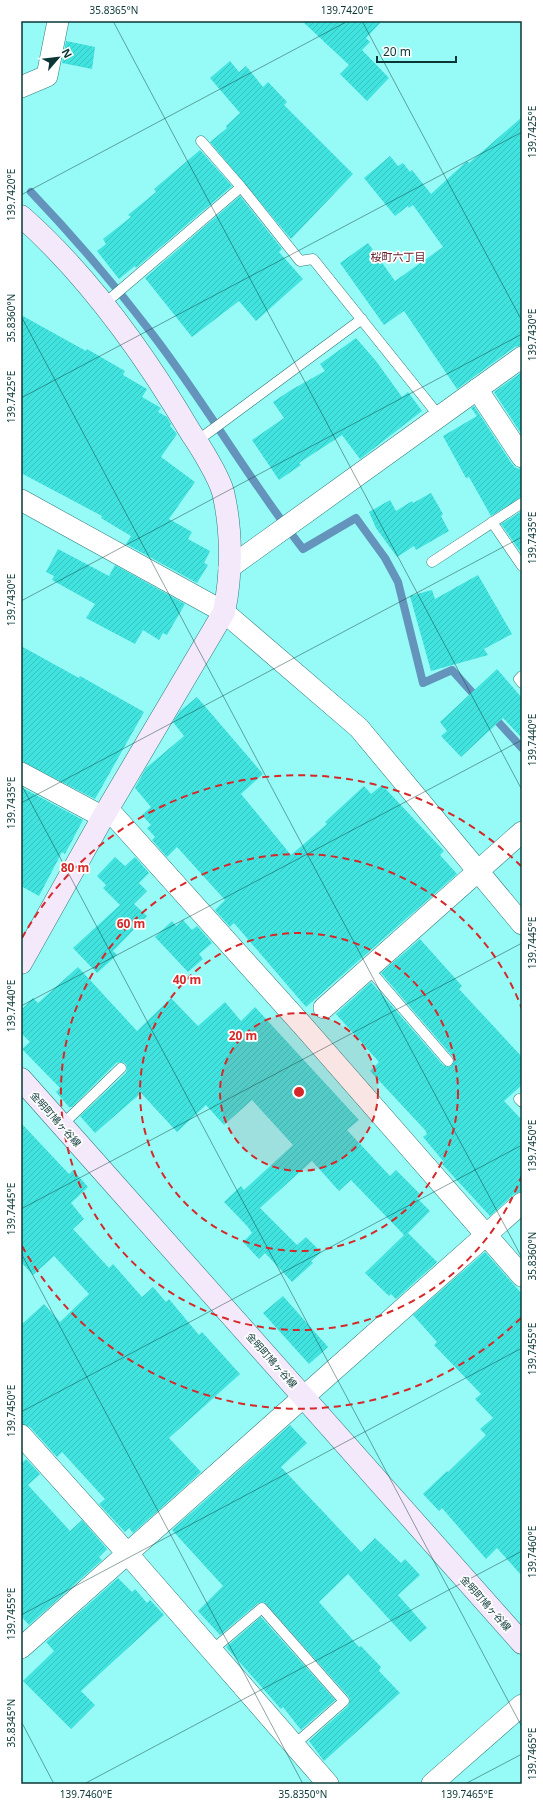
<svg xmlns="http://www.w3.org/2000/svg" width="543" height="1805" viewBox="0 0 543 1805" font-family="'Noto Sans','Noto Sans JP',sans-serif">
  <defs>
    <pattern id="building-hatch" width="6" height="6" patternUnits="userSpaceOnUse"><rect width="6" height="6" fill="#41e3df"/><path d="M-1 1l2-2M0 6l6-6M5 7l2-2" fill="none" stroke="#38c3c0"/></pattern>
  </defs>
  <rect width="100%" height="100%" fill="#96faf6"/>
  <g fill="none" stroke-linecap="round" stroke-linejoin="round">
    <path stroke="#6494bc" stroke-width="8" d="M31,192C74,237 115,285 153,335C206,404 249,480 303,549L356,518L385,558L398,582L423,683L452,670L478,699
      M491,714L522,748"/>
  </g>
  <path fill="url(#building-hatch)" d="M302,21H382L366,38L370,42L362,50L389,78L367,101L340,74L349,65Z
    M66,41L95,47L92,69L62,63Z
    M230,61L239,72L246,66L263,87L268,82L287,102L284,105L353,174L291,239L210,142L227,128L226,126L240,113L210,78Z
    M522,117V345L515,347L457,389L404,311L384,325L340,263L368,243L395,281L443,247L413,205L409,208L408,206L395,216L364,178L390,156L398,166L403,163L410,172L412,170L431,194L467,161L469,163Z
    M200,150L232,186L136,268L135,266L119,279L97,251L106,244L103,239L131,217L128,215L156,192L154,189Z
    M240,196L282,249L279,252L303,279L256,321L239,301L192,337L145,278Z
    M21,315L86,351L87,349L125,371L123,375L147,389L142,397L161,408L158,412L167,417L171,424L170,426L177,434L161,457L195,482L169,519L192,532L188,539L210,551L204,563L208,565L197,583L126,544L131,536L101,518L102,516L21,473Z
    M356,338L376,361L402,397L408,392L422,411L360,459L342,435L299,463L301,465L279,480L252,440L284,418L273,402L291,390L325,371L320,364Z
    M522,372V435L494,392Z
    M474,406L512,464L516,468L522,469V497L491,516L469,477L466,478L443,436L477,416L471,408Z
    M431,493L443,514L441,516L449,531L416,550L414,546L397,557L376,528L369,512L390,500L396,511L412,501L413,503Z
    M522,511V554L501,524Z
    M58,549L109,576L115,565L185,604L167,635L163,633L159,640L143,630L135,644L86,618L95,604L52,580L54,576L46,572Z
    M478,575L512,634L484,649L488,655L431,671L410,596L432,590L435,599Z
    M21,646L79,678L80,676L144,712L95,799L21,761Z
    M497,669L522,698V738L503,718L461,757L441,736L447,731L440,722Z
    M197,697L263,774L241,794L291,855L327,824L325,822L364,786L371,794L382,785L444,851L440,855L457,874L306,1007L234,923L230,927L215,910L225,900L177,847L167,857L152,840L155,837L147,828L151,825L142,815L151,807L135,788L146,768L184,736L173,722L180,711Z
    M21,787L83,820L65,854L62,852L39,896L21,886Z
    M115,857L125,866L135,857L149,873L139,883L147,891L134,904L147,916L113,951L117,955L97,973L73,948L120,905L103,888L106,885L97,876Z
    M183,920L192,930L197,926L212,943L199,954L203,959L188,972L155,937L172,921L176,926Z
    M420,939L462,986L459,989L522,1057V1085L504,1101L522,1120V1191L514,1194L490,1216L442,1164L444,1162L423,1137L427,1134L425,1130L370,1071L379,1062L336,1014L371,982L443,1065L449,1067L452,1066L454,1060L453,1057L381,973Z
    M78,967L137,1031L171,998L198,1026L225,1002L241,1021L255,1007L359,1120L347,1130L390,1176L396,1170L421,1195L417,1198L430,1211L408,1233L437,1262L396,1299L391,1294L389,1296L365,1273L404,1235L351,1180L339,1191L312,1161L260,1208L297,1245L306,1237L321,1252L311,1261L313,1263L292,1282L265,1253L259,1259L243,1242L252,1233L248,1227L224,1202L241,1186L244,1190L293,1145L252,1100L224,1125L206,1105L177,1132L141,1093L95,1133L80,1116L126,1073L127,1069L126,1064L122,1062L116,1063L72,1107H69L56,1092L60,1088L22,1049L30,1042L21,1033V1010L33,998L38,1003Z
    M21,1123L69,1174L73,1170L88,1187L71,1203L84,1219L73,1229L109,1268L113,1264L142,1297L153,1287L166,1302L169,1299L199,1335L202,1332L240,1374L169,1438L201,1472L133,1533L129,1528L125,1532L99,1504L105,1499L62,1452L57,1457L30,1427L21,1423V1325L44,1304L60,1322L89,1294L54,1256L33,1275L21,1262Z
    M485,1252L522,1294V1576L497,1548L486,1559L442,1508L439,1511L423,1494L447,1471L448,1472L486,1435L480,1429L493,1418L475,1399L481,1394L434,1345L437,1342L413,1315Z
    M283,1296L328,1347L309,1364L263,1313Z
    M290,1425L307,1443L281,1467L361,1552L375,1538L401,1563L405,1559L420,1575L398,1595L427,1628L410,1642L348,1574L319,1602L359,1647L361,1646L381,1667L379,1671L400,1693L324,1761L309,1741L348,1706L350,1700L349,1697L264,1602L258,1603L220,1635L198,1611L223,1586L172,1530Z
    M26,1459L40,1474L28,1485L70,1531L82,1520L107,1549L99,1557L102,1560L29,1625L21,1616V1464Z
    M118,1578L132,1592L135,1589L147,1603L150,1600L164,1615L81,1691L95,1705L71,1729L23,1681L54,1651L46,1642Z
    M261,1617L335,1700L301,1730L283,1707L281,1709L226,1647Z"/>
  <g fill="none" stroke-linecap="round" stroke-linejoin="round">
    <defs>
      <path id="lane" d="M241,187L300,261L313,259L439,416
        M104,304L241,187L201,141
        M197,441L362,319
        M492,522L522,566
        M432,562L522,503
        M522,676L519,679L522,683
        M368,968L448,1061
        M519,1099L522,1102
        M62,1125L121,1068
        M211,1651L262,1608L344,1701L294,1745"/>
      <path id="street" d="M21,87L47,76L58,21
        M477,389L522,457
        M21,500L224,612L359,728L522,924
        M229,568L522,357
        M21,773L103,817
        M108,809L304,1027L522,1276
        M324,1008L522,832
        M21,1435L126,1552L328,1784
        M21,1648L522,1203
        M432,1784L522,1705"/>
      <path id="secondary" d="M21,216C89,276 145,355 191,433C200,446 219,477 223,492C232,530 232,574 224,612L103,817L21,963
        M21,1079L522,1643"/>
    </defs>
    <use href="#lane" stroke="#307d7b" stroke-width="11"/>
    <use href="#street" stroke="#307d7b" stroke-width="22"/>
    <use href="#secondary" stroke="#307d7b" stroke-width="23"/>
    <use href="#lane" stroke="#fff" stroke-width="10"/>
    <use href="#street" stroke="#fff" stroke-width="21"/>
    <use href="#secondary" stroke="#f4e8fb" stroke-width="22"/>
  </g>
  <path fill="none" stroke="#0a3736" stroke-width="1" stroke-opacity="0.45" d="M113,21L522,790M362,21L522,321M21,195L348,21M21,316L522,1258M21,398L522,132M21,601L522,334M21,784L522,1727M21,803L522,537M21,1006L522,740M21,1209L522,943M21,1253L303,1784M21,1412L522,1145M21,1615L522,1348M21,1721L54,1784M84,1784L522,1551M465,1784L522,1754"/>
  <circle cx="299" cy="1092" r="79" fill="#d62828" fill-opacity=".12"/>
  <g fill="none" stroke="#d62828" stroke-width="2" stroke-dasharray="7 5">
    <circle cx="299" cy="1092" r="79"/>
    <circle cx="299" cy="1092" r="159"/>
    <path d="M522 1175A238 238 0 1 1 522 1009"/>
    <path d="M521 1318A317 317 0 0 1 22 1246M22 938A317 317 0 0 1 521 866"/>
  </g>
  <g text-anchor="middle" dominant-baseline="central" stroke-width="3.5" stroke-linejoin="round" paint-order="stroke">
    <g font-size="10" fill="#0a3736" stroke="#fff">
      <text transform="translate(56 1119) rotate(48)">金明町鳩ヶ谷線</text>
      <text transform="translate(272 1360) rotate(48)">金明町鳩ヶ谷線</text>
      <text transform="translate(486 1603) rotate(48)">金明町鳩ヶ谷線</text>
    </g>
    <g font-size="11" fill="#66212e" stroke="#fff">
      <text x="398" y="256">桜町六丁目</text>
    </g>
  </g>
  <circle cx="299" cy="1092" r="6" fill="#d62828" stroke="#fff" stroke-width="2"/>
  <g font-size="12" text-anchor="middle" font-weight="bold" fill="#d62828" stroke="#fff" stroke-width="3.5" stroke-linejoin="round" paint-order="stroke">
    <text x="75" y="872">80 m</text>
    <text x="131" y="928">60 m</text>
    <text x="187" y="984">40 m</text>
    <text x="243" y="1040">20 m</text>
  </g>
  <rect width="543" height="1805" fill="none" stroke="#ffffff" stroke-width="44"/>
  <g transform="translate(58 58) rotate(62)" stroke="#ffffff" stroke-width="3" paint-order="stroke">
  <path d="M0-3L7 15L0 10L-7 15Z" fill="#0a3736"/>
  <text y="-6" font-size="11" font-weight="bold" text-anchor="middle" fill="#0a3736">N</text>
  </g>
  <path d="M377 56v6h79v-6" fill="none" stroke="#0a3736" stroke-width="2"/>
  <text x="383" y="56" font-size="12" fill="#0a3736" stroke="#ffffff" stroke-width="3" paint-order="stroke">20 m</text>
  <rect x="22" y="22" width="499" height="1761" fill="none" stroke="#0a3736" stroke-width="1.5"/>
  <g font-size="10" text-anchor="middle" fill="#0a3736">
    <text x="114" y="14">35.8365°N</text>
    <text x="347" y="14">139.7420°E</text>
    <text transform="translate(532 132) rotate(-90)" y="4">139.7425°E</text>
    <text transform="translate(11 195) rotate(-90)" y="4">139.7420°E</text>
    <text transform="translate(11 318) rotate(-90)" y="4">35.8360°N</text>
    <text transform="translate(532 335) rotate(-90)" y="4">139.7430°E</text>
    <text transform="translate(11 397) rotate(-90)" y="4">139.7425°E</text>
    <text transform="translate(532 538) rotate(-90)" y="4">139.7435°E</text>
    <text transform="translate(11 600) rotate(-90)" y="4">139.7430°E</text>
    <text transform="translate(532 740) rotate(-90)" y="4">139.7440°E</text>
    <text transform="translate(11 803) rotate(-90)" y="4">139.7435°E</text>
    <text transform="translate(532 943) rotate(-90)" y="4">139.7445°E</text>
    <text transform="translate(11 1006) rotate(-90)" y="4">139.7440°E</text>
    <text transform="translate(532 1146) rotate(-90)" y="4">139.7450°E</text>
    <text transform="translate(11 1209) rotate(-90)" y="4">139.7445°E</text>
    <text transform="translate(532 1256) rotate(-90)" y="4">35.8360°N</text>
    <text transform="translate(532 1349) rotate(-90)" y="4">139.7455°E</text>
    <text transform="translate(11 1411) rotate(-90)" y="4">139.7450°E</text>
    <text transform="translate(532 1552) rotate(-90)" y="4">139.7460°E</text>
    <text transform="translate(11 1614) rotate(-90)" y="4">139.7455°E</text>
    <text transform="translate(11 1723) rotate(-90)" y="4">35.8345°N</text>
    <text transform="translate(532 1754) rotate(-90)" y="4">139.7465°E</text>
    <text x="86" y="1798">139.7460°E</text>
    <text x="303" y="1798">35.8350°N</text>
    <text x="467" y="1798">139.7465°E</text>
  </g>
</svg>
